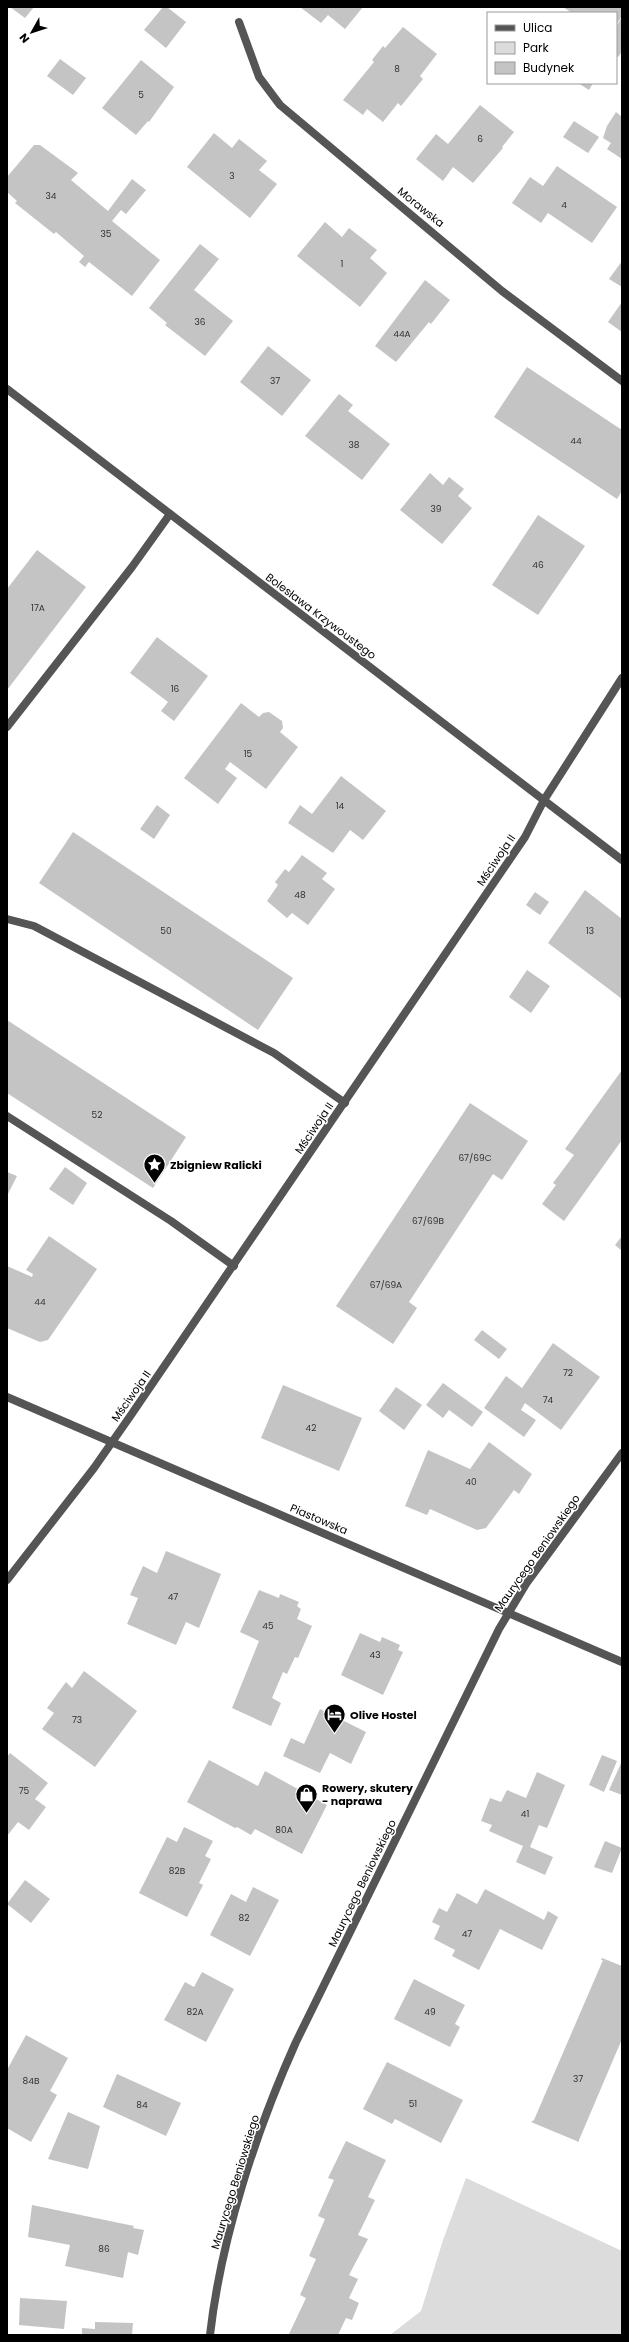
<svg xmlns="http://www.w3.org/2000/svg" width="629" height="2342" viewBox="0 0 629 2342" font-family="Poppins,sans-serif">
  <rect width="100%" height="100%" fill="#fff"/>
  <path fill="#dcdcdc" d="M466,2178L622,2251V2335H390L421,2311L443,2240Z"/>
  <path fill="#c4c4c4" d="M10,7H34L25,18Z
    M163,7H167L186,22L166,48L144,30Z
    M300,7H363L345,29L328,15L321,23Z
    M563,7H622V16L616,25V13H572Z
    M622,17V52L618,57L616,56V27Z
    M403,27L437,54L420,76L423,79L401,106L398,103L383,122L367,109L363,115L343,100L374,62L372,60L383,46L385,48Z
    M60,59L86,78L73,95L47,76Z
    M141,60L174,87L149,122L148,121L136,135L102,108Z
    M578,83H593L589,90Z
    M480,105L514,132L502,147L503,148L473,183L453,167L443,181L416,159L436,134L448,144Z
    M616,112L622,117V159L607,149L611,143L603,138L607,126Z
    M574,121L599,137L588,153L563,137Z
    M214,133L232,148L239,139L267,161L259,170L277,184L250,218L187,167Z
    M34,145H40L78,173L71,180L108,211L132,179L146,190L126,214L121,210L112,221L160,260L132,296L89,262L85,267L79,262L84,256L56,232L54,234L15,203L17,201L7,192V177Z
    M557,166L617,207L592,243L548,213L541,223L512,203L530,177L543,186Z
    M325,222L342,237L349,228L377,250L370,258L387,273L360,307L297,256Z
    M200,244L219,259L194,290L233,321L205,356L165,325L167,323L149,308Z
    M622,261V287L609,279Z
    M425,280L450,300L431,324L429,322L396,362L375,346Z
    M622,302V332L608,322Z
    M268,346L311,380L282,416L240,382Z
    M527,367L622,430V491L617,499L494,417Z
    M339,394L353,405L348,411L390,444L362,480L305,436Z
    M430,473L443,485L449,477L464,489L458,496L472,508L442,544L400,510Z
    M538,515L585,546L538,615L492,585Z
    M37,550L86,587L7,690V589Z
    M157,637L208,676L174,721L161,711L168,702L130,673Z
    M241,703L259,717L263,713L269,712L282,721L283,728L280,732L298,747L266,789L230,762L225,769L237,778L218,804L184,778Z
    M341,776L386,811L363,840L350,830L333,853L288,823L300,805L312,814Z
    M157,805L170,815L154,839L140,829Z
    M73,832L293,978L258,1030L39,883Z
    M302,855L327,873L322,879L335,889L308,925L292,913L287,918L267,901L278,885L275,882L285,869L289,872Z
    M585,890L622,919V999L548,943Z
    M535,892L549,902L540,915L526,905Z
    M527,970L550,986L531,1013L509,997Z
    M7,1020L186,1137L153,1188L7,1093Z
    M622,1070V1140L564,1221L542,1204L556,1185L553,1183L574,1155L565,1149Z
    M470,1103L528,1141L502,1180L493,1174L409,1302L417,1308L393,1344L336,1306Z
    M65,1167L87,1183L73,1205L49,1189Z
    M7,1172L17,1176L7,1196Z
    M49,1236L97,1269L48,1340L40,1342L7,1328V1266L32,1277L33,1274L26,1270Z
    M622,1236V1251L615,1245Z
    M482,1330L507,1349L499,1359L474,1340Z
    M553,1343L600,1377L561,1430L525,1403L521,1410L536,1420L524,1437L484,1408L506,1376L522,1388Z
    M443,1383L483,1412L472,1427L449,1410L443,1418L426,1405Z
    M283,1385L362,1418L339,1471L261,1438Z
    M396,1387L422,1405L404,1430L379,1411Z
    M489,1442L532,1474L519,1494L514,1490L486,1528L477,1530L430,1509L427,1515L405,1506L428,1450L470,1469Z
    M166,1551L221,1574L199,1628L186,1622L176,1645L127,1624L138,1598L130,1595L143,1566L157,1573Z
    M259,1590L279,1598L280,1594L299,1602L297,1606L301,1609L297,1619L312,1626L298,1658L295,1657L287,1674L283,1672L272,1698L281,1703L271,1726L232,1708L259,1641L240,1632Z
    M360,1633L380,1642L382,1637L400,1645L398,1650L403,1652L383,1695L341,1675Z
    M84,1671L137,1711L95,1767L42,1729L54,1713L47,1708L66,1682L72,1688Z
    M320,1709L366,1732L351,1764L330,1753L320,1773L283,1756L291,1738L304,1744Z
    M10,1753L48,1783L35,1799L46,1807L29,1830L18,1822L7,1836V1757Z
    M602,1755L617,1761L604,1792L589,1785Z
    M209,1760L258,1786L265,1771L327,1805L302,1854L255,1829L251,1835L237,1827L235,1828L187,1802Z
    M622,1761V1795L609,1790Z
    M537,1772L565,1785L547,1828L539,1825L530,1847L553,1857L545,1875L516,1862L523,1846L489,1831L492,1825L481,1821L490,1798L501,1802L507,1790L526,1798Z
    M184,1827L213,1841L205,1856L211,1859L199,1883L203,1885L187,1917L139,1893L167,1837L177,1842Z
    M605,1841L622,1848L612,1873L594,1867Z
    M25,1880L50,1899L31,1923L7,1904Z
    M253,1887L279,1900L250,1956L210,1935L231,1894L246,1902Z
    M485,1889L544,1920L548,1911L558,1917L542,1950L500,1929L479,1970L452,1956L455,1950L434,1939L440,1926L432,1922L439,1908L447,1912L457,1893L477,1904Z
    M602,1958L622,1966V2039L579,2140V2142L531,2122L534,2120L603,1960H601Z
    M202,1972L234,1989L206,2042L164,2020L185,1982L194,1987Z
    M414,1979L465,2005L455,2024L460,2027L450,2047L394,2019Z
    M26,2035L68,2058L50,2091L57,2095L31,2142L7,2128V2070Z
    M387,2062L463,2100L441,2143L395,2119L392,2124L363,2109Z
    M117,2074L181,2103L166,2136L103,2107Z
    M68,2112L100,2126L88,2169L48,2159Z
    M346,2141L386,2160L368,2197L375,2200L358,2235L368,2239L349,2275L358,2279L349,2298L359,2303L352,2320L346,2318L338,2335H291L289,2334L306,2298L300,2295L316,2259L309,2256L325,2219L318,2216L334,2180L328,2178Z
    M32,2205L134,2226L133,2228L144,2230L138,2255L128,2252L123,2278L65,2266L70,2245L28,2237Z
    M20,2298L67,2301L64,2329L19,2325Z
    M95,2322L133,2323L132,2335H82V2328L95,2329Z"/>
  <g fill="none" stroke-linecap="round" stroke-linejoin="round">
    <path stroke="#555" stroke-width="8" d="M239,22L259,77L280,105L502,291L622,381
      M7,727L132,567L170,514
      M7,919L34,926L274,1053L345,1103
      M7,1116L171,1221L234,1266"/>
    <path stroke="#555" stroke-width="8" d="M7,389L622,860
      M7,1580L94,1468L131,1415L525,837L544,800L622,678
      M210,2335C221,2238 256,2131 296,2042L499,1629L526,1584L622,1453"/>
    <path stroke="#555" stroke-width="8" d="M7,1397L622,1662"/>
  </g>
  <defs>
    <symbol id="sight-pin" viewBox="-11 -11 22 30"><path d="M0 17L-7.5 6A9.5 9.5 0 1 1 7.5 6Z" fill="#000" stroke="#fff"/><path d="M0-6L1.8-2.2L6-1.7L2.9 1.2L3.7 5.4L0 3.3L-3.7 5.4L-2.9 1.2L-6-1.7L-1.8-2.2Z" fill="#fff"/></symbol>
    <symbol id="hotel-pin" viewBox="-11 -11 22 30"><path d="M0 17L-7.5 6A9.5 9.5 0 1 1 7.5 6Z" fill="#000" stroke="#fff"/><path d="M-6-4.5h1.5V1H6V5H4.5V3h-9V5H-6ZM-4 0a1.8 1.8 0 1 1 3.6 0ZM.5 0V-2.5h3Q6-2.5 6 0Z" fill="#fff"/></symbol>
    <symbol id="shop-pin" viewBox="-11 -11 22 30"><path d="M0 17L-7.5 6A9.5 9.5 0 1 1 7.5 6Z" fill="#000" stroke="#fff"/><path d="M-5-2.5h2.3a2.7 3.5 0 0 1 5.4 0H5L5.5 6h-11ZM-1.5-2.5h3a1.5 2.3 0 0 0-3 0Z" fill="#fff"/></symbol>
  </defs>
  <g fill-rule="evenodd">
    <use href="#sight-pin" x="142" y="1152" width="25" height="34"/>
    <use href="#hotel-pin" x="322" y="1702" width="25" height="34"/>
    <use href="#shop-pin" x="294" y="1782" width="25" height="34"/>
  </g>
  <g text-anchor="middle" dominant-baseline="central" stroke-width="3" stroke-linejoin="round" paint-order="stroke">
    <g font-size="9" fill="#313131">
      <text x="397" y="69">8</text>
      <text x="141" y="95">5</text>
      <text x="480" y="139">6</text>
      <text x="232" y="176">3</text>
      <text x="51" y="196">34</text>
      <text x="564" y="205">4</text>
      <text x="106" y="234">35</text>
      <text x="342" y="264">1</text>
      <text x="200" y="322">36</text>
      <text x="402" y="334">44A</text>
      <text x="275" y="381">37</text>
      <text x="576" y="441">44</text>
      <text x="354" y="445">38</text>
      <text x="436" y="509">39</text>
      <text x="538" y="565">46</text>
      <text x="38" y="608">17A</text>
      <text x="175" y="689">16</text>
      <text x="248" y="754">15</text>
      <text x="340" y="806">14</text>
      <text x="300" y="895">48</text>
      <text x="166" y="931">50</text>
      <text x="590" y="931">13</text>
      <text x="97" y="1115">52</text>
      <text x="475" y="1158">67/69C</text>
      <text x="428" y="1221">67/69B</text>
      <text x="386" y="1285">67/69A</text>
      <text x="40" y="1302">44</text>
      <text x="568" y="1373">72</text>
      <text x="548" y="1400">74</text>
      <text x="311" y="1428">42</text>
      <text x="471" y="1482">40</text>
      <text x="173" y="1597">47</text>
      <text x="268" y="1626">45</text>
      <text x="375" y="1655">43</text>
      <text x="77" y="1720">73</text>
      <text x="24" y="1791">75</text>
      <text x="525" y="1814">41</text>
      <text x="284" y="1830">80A</text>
      <text x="177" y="1871">82B</text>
      <text x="244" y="1918">82</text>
      <text x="467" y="1934">47</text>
      <text x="195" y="2012">82A</text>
      <text x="430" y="2012">49</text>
      <text x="578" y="2079">37</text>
      <text x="31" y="2081">84B</text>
      <text x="413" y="2104">51</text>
      <text x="142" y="2105">84</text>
      <text x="104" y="2249">86</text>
    </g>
    <g font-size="11" fill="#000" stroke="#fff">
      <text transform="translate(421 207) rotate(39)">Morawska</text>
      <text transform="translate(321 616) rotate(37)">Bolesława Krzywoustego</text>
      <text transform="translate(496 860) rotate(-56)">Mściwoja II</text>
      <text transform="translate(314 1128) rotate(-56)">Mściwoja II</text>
      <text transform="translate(131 1396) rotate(-55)">Mściwoja II</text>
      <text transform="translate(319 1519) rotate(23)">Piastowska</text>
      <text transform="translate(537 1553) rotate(-55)">Maurycego Beniowskiego</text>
      <text transform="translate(362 1883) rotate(-64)">Maurycego Beniowskiego</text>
      <text transform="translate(235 2182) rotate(-73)">Maurycego Beniowskiego</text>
    </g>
    <g font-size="11" font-weight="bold" fill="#000" stroke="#fff" text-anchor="start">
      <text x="170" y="1165">Zbigniew Ralicki</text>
      <text x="350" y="1715">Olive Hostel</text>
      <text x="322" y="1788">Rowery, skutery<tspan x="322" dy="13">- naprawa</tspan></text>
    </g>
  </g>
  <rect width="629" height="2342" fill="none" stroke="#000000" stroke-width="16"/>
  <rect x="487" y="12" width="130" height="72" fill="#ffffff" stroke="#999999"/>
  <rect x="495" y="25" width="20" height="6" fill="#555555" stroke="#999999"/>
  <text x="523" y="32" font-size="12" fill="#000000">Ulica</text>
  <rect x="495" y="42" width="20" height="12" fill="#dcdcdc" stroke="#999999"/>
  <text x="523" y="52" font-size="12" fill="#000000">Park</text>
  <rect x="495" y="62" width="20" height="12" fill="#c4c4c4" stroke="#999999"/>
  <text x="523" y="72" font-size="12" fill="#000000">Budynek</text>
  <g transform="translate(32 32) rotate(231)" stroke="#ffffff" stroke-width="3" paint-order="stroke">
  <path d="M0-3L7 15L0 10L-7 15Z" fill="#000000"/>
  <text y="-6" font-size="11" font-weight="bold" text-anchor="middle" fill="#000000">N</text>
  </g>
</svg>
